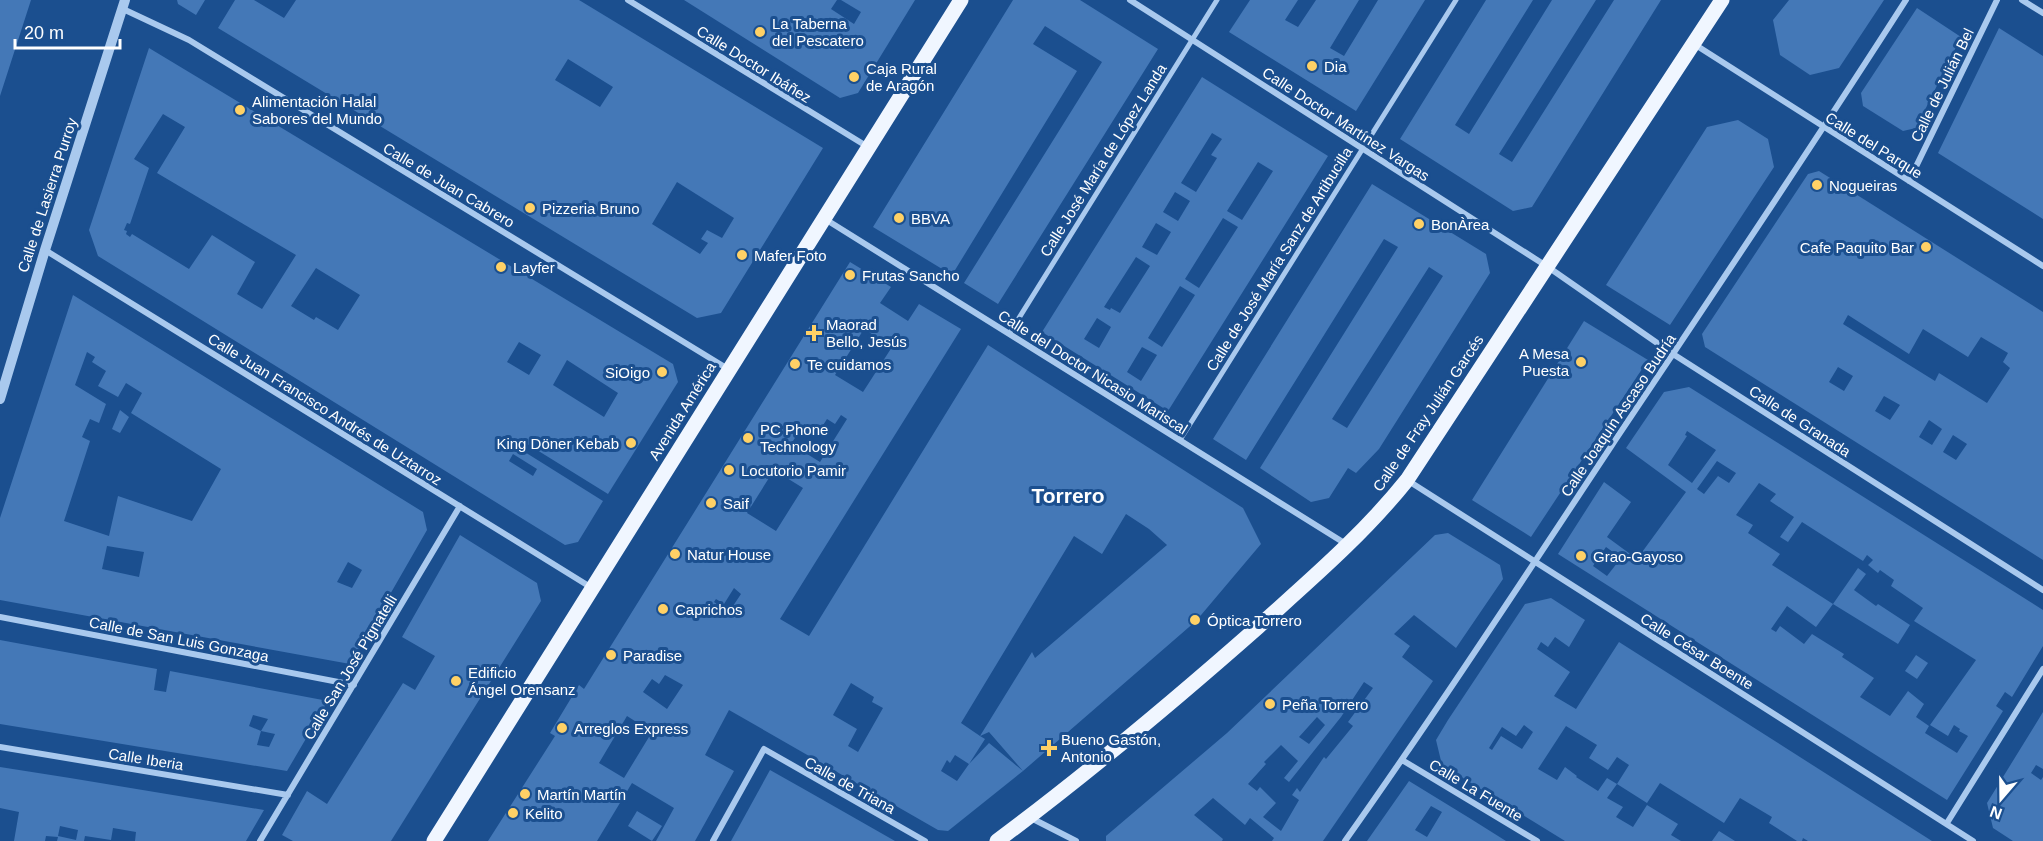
<svg xmlns="http://www.w3.org/2000/svg" width="2043" height="841" viewBox="0 0 2043 841" font-family="Arial,sans-serif">
  <rect width="100%" height="100%" fill="#1b4f8f"/>
  <path fill="#4478b7" fill-rule="evenodd" d="M0,0H31L0,96Z
    M177,0H205L196,15L178,4Z
    M235,0H254L284,18L296,0H579L823,148L721,313L697,318L218,28ZM568,59L613,87L600,107L555,80ZM677,182L734,218L722,238L707,230L701,239L708,243L700,254L652,224Z
    M684,0H837L831,9L854,24L861,12L841,0H915L858,93L840,98Z
    M1013,0H1080L1158,49L998,304L964,283L1102,62L1045,26L1033,44L1077,71L952,275L873,227Z
    M1250,0H1298L1285,20L1298,27L1316,0H1359L1330,48L1344,56L1378,0H1425L1356,111L1229,32Z
    M1486,0H1533L1455,125L1469,134L1552,0H1596L1499,154L1512,162L1614,0H1661L1532,207L1513,211L1400,139Z
    M1789,0H1884L1839,68L1810,75L1780,55L1773,20Z
    M1917,8L1961,37L1916,128L1903,131L1863,106L1861,93Z
    M1999,28L2043,56V219L1938,153Z
    M149,48L673,364L678,382L608,494L524,442L520,449L603,501L578,542L565,545L98,256L89,230ZM163,114L185,127L157,173L296,255L262,309L237,294L255,262L212,235L189,269L132,234L130,237L126,234L127,231L124,230L127,223L130,224L149,168L134,159ZM316,268L360,295L338,330L316,317L314,320L291,306ZM519,342L541,355L529,375L507,362ZM567,360L618,393L604,417L553,385ZM513,454L537,469L533,476L509,461Z
    M1202,77L1328,156L1168,411L1042,332ZM1212,133L1222,139L1211,155L1217,158L1196,192L1181,183ZM1258,162L1273,171L1242,220L1227,211ZM1175,192L1190,201L1178,221L1163,212ZM1223,218L1238,227L1199,288L1185,279ZM1156,223L1171,232L1157,255L1142,247ZM1136,257L1150,266L1120,313L1111,308L1110,310L1104,307ZM1180,286L1195,295L1162,347L1148,338ZM1097,318L1111,327L1099,348L1084,339ZM1142,347L1157,355L1141,381L1127,372Z
    M1738,120L1768,139L1774,167L1670,325L1606,285L1707,127Z
    M1819,171L2043,312V560L1705,347L1702,334L1808,174ZM1848,315L1909,354L1923,329L1968,357L1981,337L2008,353L2003,362L2010,368L1987,403L1939,373L1935,381L1843,324ZM1838,367L1853,376L1844,391L1829,382ZM1884,396L1900,405L1890,420L1875,411ZM1929,420L1942,429L1932,445L1919,437ZM1953,435L1967,444L1956,460L1943,452Z
    M1372,184L1486,254L1490,273L1379,449L1356,473L1348,468L1329,498L1311,502L1260,468L1398,247L1384,239L1246,460L1213,439ZM1429,267L1443,276L1347,428L1332,419Z
    M850,262L891,287L880,303L908,321L919,304L961,329L780,619L809,636L988,345L1243,508L1261,544L1196,621L1023,771L948,831L938,830L729,710L705,755L734,771L695,841H656L674,808L632,783L597,841H488L555,736L550,733L579,685L584,689ZM864,329L892,347L863,392L835,375ZM841,415L847,419L820,462L791,444L804,424L818,433L827,419L835,424ZM774,470L803,488L776,531L747,513ZM1126,514L1149,529L1167,545L1035,658L1032,652L980,736L989,732L1023,771L989,743L969,764L985,739L980,736L961,723L1074,536L1102,554ZM734,588L741,594L729,612L714,602L716,599L724,604ZM665,675L683,685L667,709L643,692L652,679L659,684ZM851,683L874,697L872,702L883,708L858,752L848,746L857,729L833,715ZM627,716L652,732L624,778L599,763ZM955,755L969,764L957,781L941,771L947,760L950,763Z
    M73,295L423,512L427,530L350,664L0,600V518ZM87,352L95,357L92,362L106,371L98,386L118,397L126,383L142,393L131,413L221,469L192,521L118,496L109,536L64,521L90,441L82,437L90,419L99,423L106,404L75,385ZM107,546L144,552L139,577L102,569ZM348,562L362,570L352,588L337,582Z
    M1584,321L1648,360L1531,537L1472,500Z
    M1689,387L2043,610V646L2012,697L2005,692L1996,706L2003,711L1947,800L1558,554L1604,482L1631,502L1607,537L1637,559L1686,492L1626,448L1664,392ZM1687,431L1716,450L1692,483L1668,465L1687,436L1685,435ZM1717,461L1736,473L1729,483L1718,476L1704,494L1697,489ZM1759,483L1776,494L1770,501L1794,517L1780,537L1788,542L1802,522L1863,561L1867,555L1873,560L1868,565L1878,573L1880,570L1894,580L1891,586L1923,608L1914,621L1976,660L1930,725L1948,736L1954,725L1960,729L1959,731L1968,736L1957,753L1925,733L1929,726L1916,717L1924,704L1908,691L1890,716L1860,697L1874,678L1842,657L1844,654L1812,634L1804,644L1780,626L1776,632L1771,629L1787,606L1816,627L1833,604L1898,644L1910,625L1878,604L1876,606L1854,590L1866,574L1858,568L1833,604L1772,565L1780,554L1748,533L1753,525L1736,515ZM1606,547L1621,558L1607,576L1593,566Z
    M120,410L129,417L120,433L112,429Z
    M1448,533L1500,565L1503,579L1456,648L1414,615L1394,634L1410,646L1402,657L1433,681L1323,841H1272L1274,838L1250,818L1245,825L1213,798L1194,815L1223,839L1222,841H1106V836L1227,733L1435,535ZM1364,682L1373,688L1348,722L1353,726L1326,759L1324,757L1300,792L1297,788L1292,795L1299,800L1281,831L1263,817L1276,803L1260,787L1257,791L1248,784L1266,764L1264,762L1281,745L1298,761L1284,778L1289,782L1341,717ZM1317,717L1325,725L1309,744L1299,737Z
    M460,535L537,583L541,601L391,841H293L282,835L307,791L327,804L403,683L415,690L435,656L402,637Z
    M1551,598L1585,620L1569,647L1555,637L1548,647L1541,642L1537,649L1570,672L1554,696L1576,709L1619,642L1932,841H1808L1803,838L1802,841H1797L1769,823L1772,817L1740,798L1724,823L1660,783L1647,803L1617,784L1629,765L1617,757L1608,770L1589,758L1597,745L1566,726L1538,769L1557,780L1565,767L1577,776L1576,777L1598,791L1607,778L1617,784L1607,798L1623,807L1616,817L1633,827L1647,805L1678,824L1671,835L1681,841H1565L1442,765L1436,740L1448,720L1525,604ZM1524,725L1533,732L1522,749L1501,736L1492,750L1489,748L1502,727L1516,736Z
    M0,640L157,669L154,690L166,692L170,671L328,701L287,771L0,724ZM253,715L268,719L261,731L275,734L269,747L257,745L261,731L249,726Z
    M1916,655L1928,663L1917,679L1905,671Z
    M2043,712V769L2036,765L2031,773L2041,780L2043,777V841H2013L1993,828L1987,803Z
    M0,767L70,778L264,810L246,841H135L136,832L113,828L111,840L85,836L84,841H57L58,837L46,836L45,841H14L19,812L0,808ZM60,826L78,830L76,840L58,836Z
    M770,770L809,792L895,841H731Z
    M1409,781L1471,819L1506,841H1367ZM1431,806L1442,812L1427,837L1415,830Z
    M637,811L662,826L652,841L628,826Z
    M1719,831L1735,841H1712Z"/>
  <g fill="none" stroke-linecap="round" stroke-linejoin="round">
    <path stroke="#a9c9ee" stroke-width="5" d="M1009,334L1217,0
      M1180,440L1456,0"/>
    <path stroke="#a9c9ee" stroke-width="6" d="M628,0L868,147
      M1130,0L1548,267L1673,354L2043,590
      M2022,0L2043,13
      M123,9L189,40L728,369
      M1694,44L2043,266
      M1909,181L1997,0
      M825,219L1346,544
      M45,250L592,588
      M1407,480L1973,841
      M0,617L354,685
      M0,747L288,795
      M1402,760L1537,841
      M1031,818L1076,841
      M1947,823L2043,669
      M260,841L460,506
      M713,841L764,749L925,841
      M1345,841C1437,711 1524,578 1612,445C1711,297 1810,150 1906,0"/>
    <path stroke="#a9c9ee" stroke-width="10" d="M0,399L45,250L125,0"/>
    <path stroke="#f0f6ff" stroke-width="15" d="M434,841L961,0
      M997,841C1087,774 1174,701 1258,627C1310,580 1363,535 1407,480L1722,0"/>
  </g>
  <g fill="#ffd166" stroke="#1b4f8f" stroke-width="2">
    <circle cx="760" cy="32" r="6"/>
    <circle cx="1312" cy="66" r="6"/>
    <circle cx="854" cy="77" r="6"/>
    <circle cx="240" cy="110" r="6"/>
    <circle cx="1817" cy="185" r="6"/>
    <circle cx="530" cy="208" r="6"/>
    <circle cx="899" cy="218" r="6"/>
    <circle cx="1419" cy="224" r="6"/>
    <circle cx="1926" cy="247" r="6"/>
    <circle cx="742" cy="255" r="6"/>
    <circle cx="501" cy="267" r="6"/>
    <circle cx="850" cy="275" r="6"/>
    <path d="M811 324h6v6h6v6h-6v6h-6v-6h-6v-6h6z"/>
    <circle cx="1581" cy="362" r="6"/>
    <circle cx="795" cy="364" r="6"/>
    <circle cx="662" cy="372" r="6"/>
    <circle cx="748" cy="438" r="6"/>
    <circle cx="631" cy="443" r="6"/>
    <circle cx="729" cy="470" r="6"/>
    <circle cx="711" cy="503" r="6"/>
    <circle cx="675" cy="554" r="6"/>
    <circle cx="1581" cy="556" r="6"/>
    <circle cx="663" cy="609" r="6"/>
    <circle cx="1195" cy="620" r="6"/>
    <circle cx="611" cy="655" r="6"/>
    <circle cx="456" cy="681" r="6"/>
    <circle cx="1270" cy="704" r="6"/>
    <circle cx="562" cy="728" r="6"/>
    <path d="M1046 739h6v6h6v6h-6v6h-6v-6h-6v-6h6z"/>
    <circle cx="525" cy="794" r="6"/>
    <circle cx="513" cy="813" r="6"/>
  </g>
  <g text-anchor="middle" dominant-baseline="central" stroke-width="6" stroke-linejoin="round" paint-order="stroke">
    <g font-size="15" fill="#fff" stroke="#1b4f8f" text-anchor="start">
      <text x="772" y="23">La Taberna<tspan x="772" dy="17">del Pescatero</tspan></text>
      <text x="1324" y="66">Dia</text>
      <text x="866" y="68">Caja Rural<tspan x="866" dy="17">de Aragón</tspan></text>
      <text x="252" y="101">Alimentación Halal<tspan x="252" dy="17">Sabores del Mundo</tspan></text>
      <text x="1829" y="185">Nogueiras</text>
      <text x="542" y="208">Pizzeria Bruno</text>
      <text x="911" y="218">BBVA</text>
      <text x="1431" y="224">BonÀrea</text>
      <text x="1914" y="247" text-anchor="end">Cafe Paquito Bar</text>
      <text x="754" y="255">Mafer Foto</text>
      <text x="513" y="267">Layfer</text>
      <text x="862" y="275">Frutas Sancho</text>
      <text x="826" y="324">Maorad<tspan x="826" dy="17">Bello, Jesús</tspan></text>
      <text x="1569" y="353" text-anchor="end">A Mesa<tspan x="1569" dy="17">Puesta</tspan></text>
      <text x="807" y="364">Te cuidamos</text>
      <text x="650" y="372" text-anchor="end">SiOigo</text>
      <text x="760" y="429">PC Phone<tspan x="760" dy="17">Technology</tspan></text>
      <text x="619" y="443" text-anchor="end">King Döner Kebab</text>
      <text x="741" y="470">Locutorio Pamir</text>
      <text x="723" y="503">Saif</text>
      <text x="687" y="554">Natur House</text>
      <text x="1593" y="556">Grao-Gayoso</text>
      <text x="675" y="609">Caprichos</text>
      <text x="1207" y="620">Óptica Torrero</text>
      <text x="623" y="655">Paradise</text>
      <text x="468" y="672">Edificio<tspan x="468" dy="17">Ángel Orensanz</tspan></text>
      <text x="1282" y="704">Peña Torrero</text>
      <text x="574" y="728">Arreglos Express</text>
      <text x="1061" y="739">Bueno Gastón,<tspan x="1061" dy="17">Antonio</tspan></text>
      <text x="537" y="794">Martín Martín</text>
      <text x="525" y="813">Kelito</text>
    </g>
    <g font-size="15" fill="#fff" stroke="#1b4f8f">
      <text transform="translate(754 64) rotate(32)">Calle Doctor Ibáñez</text>
      <text transform="translate(1942 85) rotate(-64)">Calle de Julián Bel</text>
      <text transform="translate(1346 124) rotate(33)">Calle Doctor Martínez Vargas</text>
      <text transform="translate(1874 145) rotate(32)">Calle del Parque</text>
      <text transform="translate(1103 160) rotate(-58)">Calle José María de López Landa</text>
      <text transform="translate(449 185) rotate(31)">Calle de Juan Cabrero</text>
      <text transform="translate(47 195) rotate(-72)">Calle de Lasierra Purroy</text>
      <text transform="translate(1279 259) rotate(-58)">Calle de José María Sanz de Artibucilla</text>
      <text transform="translate(1093 372) rotate(32)">Calle del Doctor Nicasio Mariscal</text>
      <text transform="translate(325 409) rotate(32)">Calle Juan Francisco Andrés de Uztarroz</text>
      <text transform="translate(682 411) rotate(-58)">Avenida América</text>
      <text transform="translate(1428 413) rotate(-56)">Calle de Fray Julián Garcés</text>
      <text transform="translate(1618 415) rotate(-56)">Calle Joaquín Ascaso Budría</text>
      <text transform="translate(1800 421) rotate(33)">Calle de Granada</text>
      <text transform="translate(179 639) rotate(11)">Calle de San Luis Gonzaga</text>
      <text transform="translate(1697 651) rotate(32)">Calle César Boente</text>
      <text transform="translate(350 667) rotate(-59)">Calle San José Pignatelli</text>
      <text transform="translate(146 759) rotate(9)">Calle Iberia</text>
      <text transform="translate(850 785) rotate(29)">Calle de Triana</text>
      <text transform="translate(1476 790) rotate(31)">Calle La Fuente</text>
    </g>
    <g font-size="21" font-weight="bold" fill="#fff" stroke="#1b4f8f">
      <text x="1068" y="495">Torrero</text>
    </g>
  </g>
  <g transform="translate(2001 799) rotate(200)" stroke="#1b4f8f" stroke-width="4.5" paint-order="stroke">
  <path d="M0-4.5L10 22L0 15L-10 22Z" fill="#ffffff"/>
  <text y="-9" font-size="16" font-weight="bold" text-anchor="middle" fill="#ffffff">N</text>
  </g>
  <path d="M15 39v9h105v-9" fill="none" stroke="#ffffff" stroke-width="3"/>
  <text x="24" y="39" font-size="18" fill="#ffffff" stroke="#1b4f8f" stroke-width="4.5" paint-order="stroke">20 m</text>
</svg>
